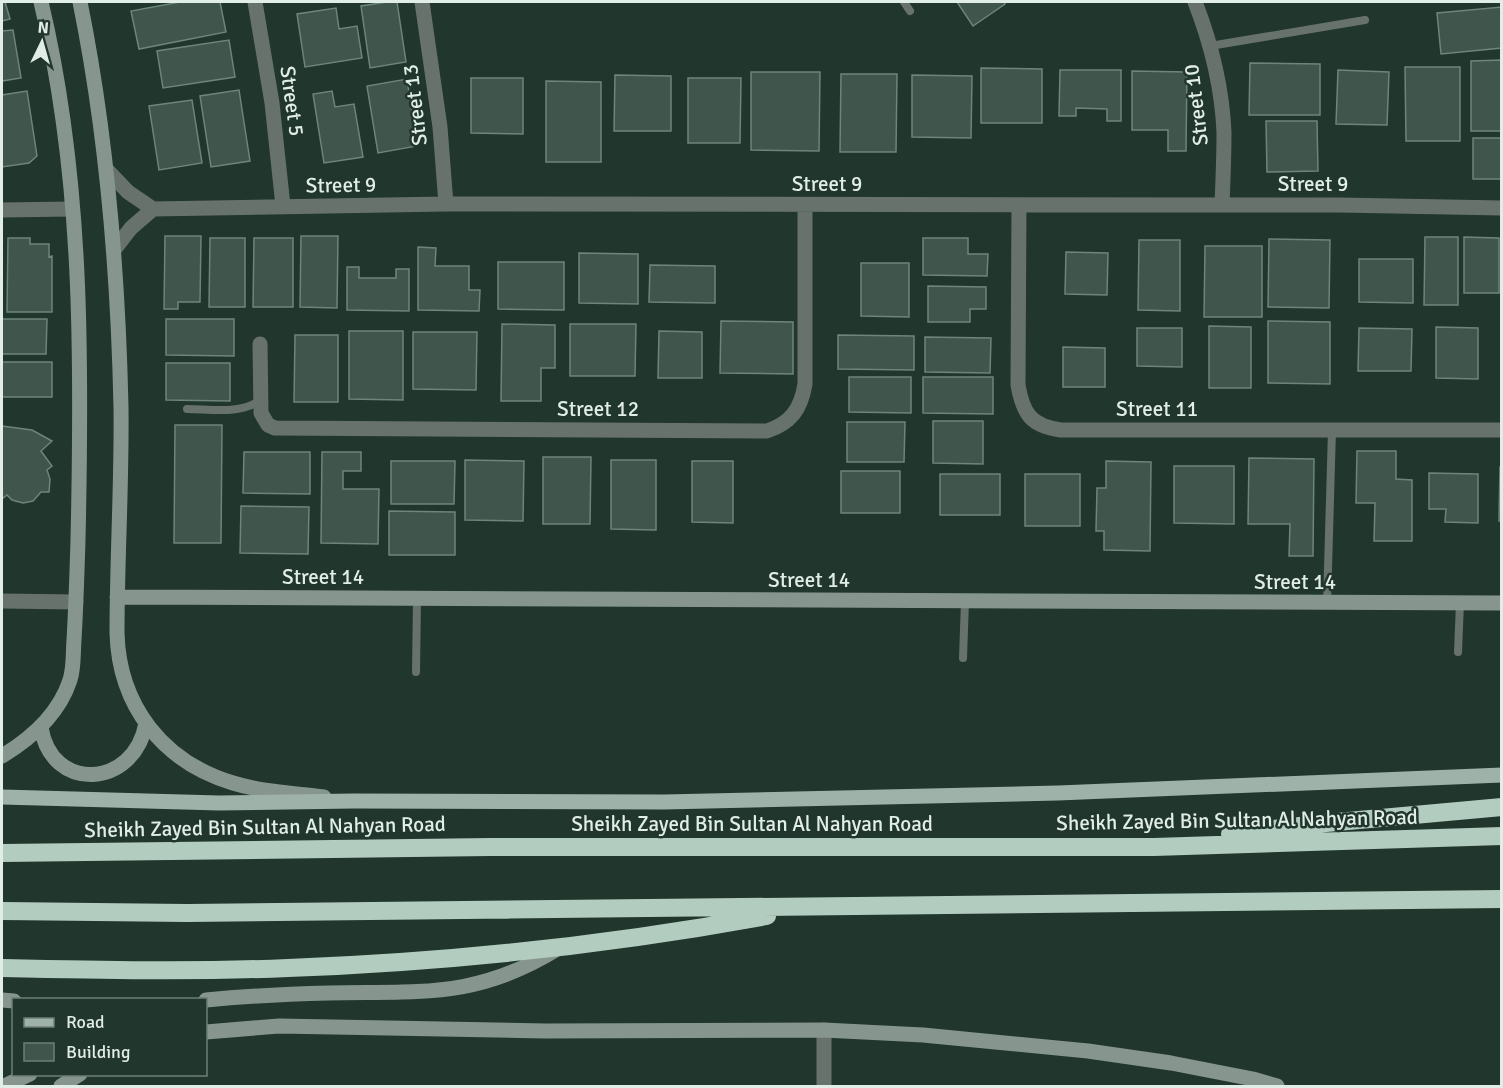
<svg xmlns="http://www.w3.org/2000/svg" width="1503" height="1088" viewBox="0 0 1503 1088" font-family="Signika,sans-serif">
  <rect width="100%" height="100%" fill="#21362d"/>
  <path fill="#40554c" stroke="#6e857b" stroke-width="1.5" d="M2,2H5L10,19L2,21Z
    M180,2H220L226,32L139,49L131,11Z
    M387,2H397L406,62L370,68L361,6Z
    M957,2H1004L1005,4L973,26Z
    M1502,7V48L1441,54L1437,13Z
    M336,8L339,29L357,26L362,58L305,67L297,14Z
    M13,30L21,78L2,81V31Z
    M229,40L235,77L163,88L157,51Z
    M1502,60V131H1471V61Z
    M1250,63L1320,64V115H1249Z
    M1405,67H1460V141H1406Z
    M981,68L1042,69V123H981Z
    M1060,70H1121V121H1107V109L1076,108V116H1059Z
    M1338,70L1389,72L1387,125L1336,124Z
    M1132,71L1187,72L1186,151H1168V130H1132Z
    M751,72H820L819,151L751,150Z
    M841,74H897L896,152H840Z
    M615,75L671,76V131H614Z
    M912,75L972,76L971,138L912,137Z
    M471,78H523V134L471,133Z
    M688,78H741L740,143H688Z
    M407,79L417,146L378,153L367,86Z
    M546,81L601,82V162H546Z
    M239,90L250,161L211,167L200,96Z
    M27,91L37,156L29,163L2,167V95Z
    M332,91L335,107L354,104L363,157L324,163L313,94Z
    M192,100L202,163L159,170L149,106Z
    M1266,121H1317L1318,171L1267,172Z
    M1473,138H1502V179H1473Z
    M165,236H201L200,302H178V309H164Z
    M301,236H338L337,308L300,307Z
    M1425,237H1458V305H1424Z
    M1464,237L1499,238V293H1464Z
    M8,238H30V244H49V257L52,256V312H7Z
    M210,238H245V307H209Z
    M254,238H293V307H253Z
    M923,238H968V254H988L987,276L923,275Z
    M1269,239L1330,240L1329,308L1268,307Z
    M1139,240H1180V311L1138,310Z
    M1205,246H1262V317H1204Z
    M418,247L436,248L435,266H469V290H480L479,311L418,310Z
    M1066,252L1108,253L1107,295L1065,294Z
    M579,253L638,254V304L579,303Z
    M1359,259H1413V303L1359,302Z
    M498,262H564V310L498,309Z
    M861,263H909V317L861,316Z
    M650,265L715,266V303L649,302Z
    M347,267H359V278H396V269H409V311L347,310Z
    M928,286L986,287V309H970V322H928Z
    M2,319H47L46,354H2Z
    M166,319H234V356L166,355Z
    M721,321L793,322V374L720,373Z
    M1268,321L1330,322V384L1268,383Z
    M502,324L555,325V368H541V401H501Z
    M570,324H636L635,376H570Z
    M1209,326L1251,327V388H1209Z
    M1436,327L1478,328V379L1436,378Z
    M1137,328H1182V367L1137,366Z
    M1359,328L1412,329L1411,371H1358Z
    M349,331H403V400L349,399Z
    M659,331L702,332V378H658Z
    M413,332H477L476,390L413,389Z
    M295,335H338V402H294Z
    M838,335L914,336V370L838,369Z
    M925,337L991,338L990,373L925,372Z
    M1063,347L1105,348V387H1063Z
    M2,362H52V397H2Z
    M166,363H230V401L166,400Z
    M849,377H911V413L849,412Z
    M923,377H993V414L923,413Z
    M933,421H983V464L933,463Z
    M847,422H905L904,462H847Z
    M175,425H222L221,543H174Z
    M2,426L32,430L52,441L41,451L52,466L47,470L50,479L49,492H41L33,501L23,503L12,500L7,495L2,499Z
    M1357,451H1396V479L1412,480V541H1374L1375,503H1356Z
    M244,452H310V494L243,493Z
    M322,452H361V471H343V489H379L378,544L321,543Z
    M543,457H591L590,524H543Z
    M1249,458L1314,459L1313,556H1289L1290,524H1248Z
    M465,460L524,461L523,521L465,520Z
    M611,460H656V530L611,529Z
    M391,461H455L454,504H391Z
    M692,461H733V523L692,522Z
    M1106,461L1151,462L1150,551L1104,550V531H1096L1097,488H1106Z
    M1174,466H1234V524L1174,523Z
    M1500,467H1502V521H1499Z
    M841,471H900V513H841Z
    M1429,473L1478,474V523L1445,522L1446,509H1429Z
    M940,474H1000V515H940Z
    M1025,474H1080V526H1025Z
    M241,506L309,507L308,554L240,553Z
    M389,511L455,512V555H389Z"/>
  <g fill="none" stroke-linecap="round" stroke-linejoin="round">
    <path stroke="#68726d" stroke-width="8" d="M904,2L910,11
      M1210,46L1365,20
      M187,409C210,409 241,415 260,400
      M1327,603L1332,430
      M1458,652L1460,603
      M963,658L965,601
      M416,672L417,599"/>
    <path stroke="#68726d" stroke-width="15" d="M255,2L272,103L283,206
      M422,2L440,127L446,204
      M1195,2C1211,43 1222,87 1224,132C1224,156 1223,181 1222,205
      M107,170L128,192L153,209
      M1019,205L1018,385C1023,414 1031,426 1061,430H1502
      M153,209L446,204L1340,205L1502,208
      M2,210L72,209
      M114,250L131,228L153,209
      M260,344L261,413L268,425L275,428L767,431C791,423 801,409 805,384V205
      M2,601L76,602
      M824,1030V1086"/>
    <path stroke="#86968f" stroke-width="15" d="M80,2C107,135 118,271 121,407C122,482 117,558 117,633C119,706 163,762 233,783C262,792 294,793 324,797
      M117,597L1502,603
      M41,727C51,793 134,789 146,723
      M2,756C32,738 59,714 70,680C74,668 73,653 74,640C76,606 77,573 78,540C82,360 83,177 41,2
      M2,1000L14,1001
      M206,1000C247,996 288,994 329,993C421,991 477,999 559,948
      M206,1032L279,1026L545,1031L824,1030L923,1035L1088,1051L1171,1063L1253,1079L1277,1086
      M4,1086L30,1074
      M61,1086L80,1074"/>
    <path stroke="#9eb2a9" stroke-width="15" d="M2,797L219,803L354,801L664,802L1058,793L1502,775"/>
    <path stroke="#b3ccc0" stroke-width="18" d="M1230,834L1326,823L1502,807
      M2,853L491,847H1154L1502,836
      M2,911L187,913L1502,899
      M2,968C97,970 193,972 288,968C449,962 609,945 767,916"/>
  </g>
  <g text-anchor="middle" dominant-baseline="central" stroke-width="5" stroke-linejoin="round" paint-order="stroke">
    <g font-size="21" fill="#e1ede7" stroke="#21362d">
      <text transform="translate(292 101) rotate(82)">Street 5</text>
      <text transform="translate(415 105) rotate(-97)">Street 13</text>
      <text transform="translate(1196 105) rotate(-97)">Street 10</text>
      <text x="827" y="184">Street 9</text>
      <text x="1313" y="184">Street 9</text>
      <text transform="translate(341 185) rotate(-1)">Street 9</text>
      <text x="598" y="409">Street 12</text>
      <text x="1157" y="409">Street 11</text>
      <text x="323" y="577">Street 14</text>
      <text x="809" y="580">Street 14</text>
      <text x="1295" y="582">Street 14</text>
      <text transform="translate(1237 820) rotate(-1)">Sheikh Zayed Bin Sultan Al Nahyan Road</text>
      <text x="752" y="824">Sheikh Zayed Bin Sultan Al Nahyan Road</text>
      <text transform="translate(265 827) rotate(-1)">Sheikh Zayed Bin Sultan Al Nahyan Road</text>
    </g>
  </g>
  <rect width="1503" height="1088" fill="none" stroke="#e1ede7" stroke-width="6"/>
  <rect x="12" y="998" width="195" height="78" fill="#21362d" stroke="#6e7f77" stroke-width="1.5"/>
  <rect x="24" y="1018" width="30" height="9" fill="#9eb2a9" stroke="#6e7f77" stroke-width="1.5"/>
  <text x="66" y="1028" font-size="18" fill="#e1ede7">Road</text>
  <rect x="24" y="1043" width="30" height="18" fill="#40554c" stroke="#6e7f77" stroke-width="1.5"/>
  <text x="66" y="1058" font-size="18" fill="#e1ede7">Building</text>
  <g transform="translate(42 42) rotate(5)" stroke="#21362d" stroke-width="4.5" paint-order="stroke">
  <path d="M0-4.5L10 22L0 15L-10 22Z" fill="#e1ede7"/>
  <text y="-9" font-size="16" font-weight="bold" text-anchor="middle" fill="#e1ede7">N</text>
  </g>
</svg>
